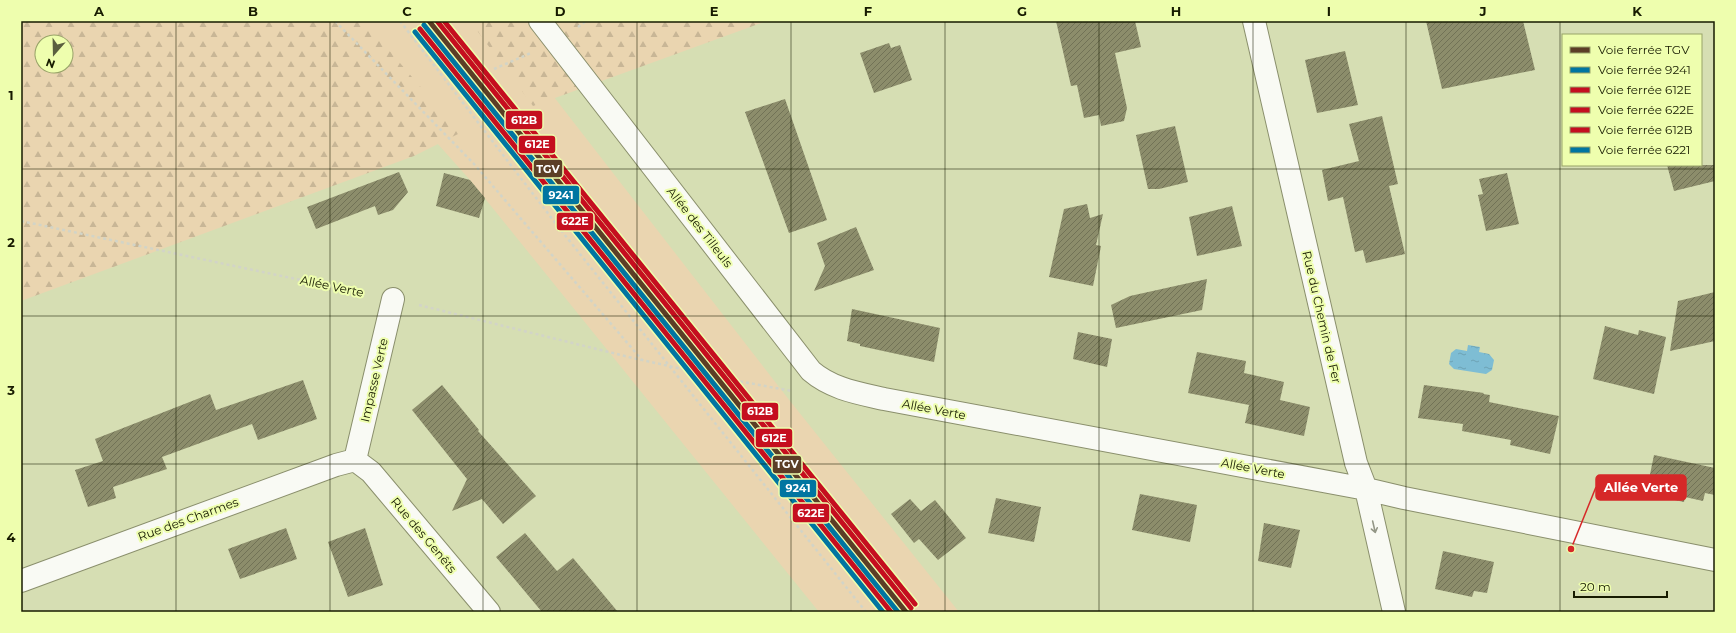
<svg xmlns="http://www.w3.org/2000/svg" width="1736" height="633" viewBox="0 0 1736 633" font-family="Montserrat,sans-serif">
  <defs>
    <pattern id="forest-firs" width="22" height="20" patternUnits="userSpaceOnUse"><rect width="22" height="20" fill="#ead5b0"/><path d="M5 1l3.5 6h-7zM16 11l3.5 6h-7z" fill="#c8b696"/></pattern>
    <pattern id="water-ripples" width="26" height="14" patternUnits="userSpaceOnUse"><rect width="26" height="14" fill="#7ebdd4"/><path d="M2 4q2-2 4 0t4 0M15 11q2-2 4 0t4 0" fill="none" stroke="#6ca2b4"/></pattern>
    <pattern id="building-hatch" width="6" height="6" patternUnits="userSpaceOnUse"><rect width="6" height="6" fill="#8c8d6b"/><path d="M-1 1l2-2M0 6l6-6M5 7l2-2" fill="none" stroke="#717256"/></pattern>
  </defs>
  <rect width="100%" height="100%" fill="#d6deb3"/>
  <path fill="#ead5b0" d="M328,21H495L790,401L959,612H819L470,180Z"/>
  <path fill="url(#forest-firs)" fill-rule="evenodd" d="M21,21H364L460,133L414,156L21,301ZM42,42H66V66H42Z
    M470,21H767L533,106Z"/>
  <path fill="url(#water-ripples)" d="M1468,345L1480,347L1479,352L1489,354L1494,360L1492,370L1486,374L1454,369L1449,364L1451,353L1456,349L1467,351Z"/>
  <path fill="url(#building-hatch)" d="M1056,21H1135L1141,47L1115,53L1127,108L1124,121L1101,126L1099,115L1084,118L1077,85L1071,86Z
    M1426,21H1523L1535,70L1442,89Z
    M889,43L891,48L900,45L912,80L874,93L860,53Z
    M1345,51L1358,105L1317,113L1305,60Z
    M785,99L827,220L789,233L745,112Z
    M1382,116L1398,184L1389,186L1405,254L1366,263L1363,250L1355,252L1343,197L1328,201L1322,170L1359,161L1349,124Z
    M1175,126L1188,182L1159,189H1148L1136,135Z
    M1667,165H1715V181L1674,191Z
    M399,172L408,192L393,210L378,215L375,206L316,229L307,207Z
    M444,173L470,180L485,198L479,218L436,206Z
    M1507,173L1519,224L1486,231L1478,195L1483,194L1479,179Z
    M1087,204L1090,218L1103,214L1096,245L1101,246L1093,286L1049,277L1064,209Z
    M1232,206L1242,246L1197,256L1189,217Z
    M856,227L874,270L814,291L825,266L817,243Z
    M1207,279L1202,310L1116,328L1111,305L1130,296Z
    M1715,292V341L1670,351L1678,301Z
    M852,309L940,328L934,362L860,346V344L847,341Z
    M1605,326L1638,335L1639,330L1666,337L1654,394L1593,379Z
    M1078,332L1112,339L1107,367L1073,359Z
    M1197,352L1246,361L1244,373L1284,382L1280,400L1310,407L1304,436L1245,423L1249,405L1188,393Z
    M303,380L317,419L258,440L252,424L162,457L167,469L113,487L116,498L88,507L75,470L103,461L95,439L210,394L216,410Z
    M442,385L479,430L478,431L536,496L503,524L482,499L452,511L467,479L412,410Z
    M1424,385L1484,393L1483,394L1490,395L1489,402L1559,416L1550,454L1510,445L1511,440L1462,431L1463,424L1418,418Z
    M1654,455L1715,468V495L1705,493L1703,501L1685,497L1684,502L1646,494Z
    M1140,494L1197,505L1190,542L1132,530Z
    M996,498L1041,507L1034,542L988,533Z
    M910,499L921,511L935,500L966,538L938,560L919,539L914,543L891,514Z
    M1264,523L1300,530L1291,568L1258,561Z
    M286,528L297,559L240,579L228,549Z
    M365,528L383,585L348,597L328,542Z
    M525,533L557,571L573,558L618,612H542L496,557Z
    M1443,551L1494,562L1487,593L1474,591L1472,597L1435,589Z"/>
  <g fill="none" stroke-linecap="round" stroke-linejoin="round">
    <defs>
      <path id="minor" d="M540,21L811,371C832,389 858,393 884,399L1366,489L1404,498L1715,560
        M1254,21L1356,463L1366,489L1394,612
        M355,460L371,472L489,612
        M355,460L393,299
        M21,581L336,465L355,460"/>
    </defs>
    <use href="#minor" stroke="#8a8f6c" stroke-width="24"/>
    <path stroke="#d2d4c7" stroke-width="2.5" stroke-dasharray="3 3" stroke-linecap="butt" d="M335,21L474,164L642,360L727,379L792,391
      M400,21L560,229L866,612
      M443,21L626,249L801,475L913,612
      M578,27L586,21
      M494,69L531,53
      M21,221L367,294
      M419,305L641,360"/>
    <use href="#minor" stroke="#f9faf4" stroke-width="22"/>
    <defs>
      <path id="rail-1" d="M429,21L906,612"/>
      <path id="rail-2" d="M424,25L898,612"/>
      <path id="rail-3" d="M437,21L911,608"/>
      <path id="rail-4" d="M420,29L891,612"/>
      <path id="rail-5" d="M444,21L915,604"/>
      <path id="rail-6" d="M415,32L883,612"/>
    </defs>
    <use href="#rail-1" stroke="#eefeae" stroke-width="8"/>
    <use href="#rail-2" stroke="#eefeae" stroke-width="8"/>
    <use href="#rail-3" stroke="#eefeae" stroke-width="8"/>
    <use href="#rail-4" stroke="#eefeae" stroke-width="8"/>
    <use href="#rail-5" stroke="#eefeae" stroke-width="8"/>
    <use href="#rail-6" stroke="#eefeae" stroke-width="8"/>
    <use href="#rail-1" stroke="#5c3e26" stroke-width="5"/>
    <use href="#rail-2" stroke="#0075a1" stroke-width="5"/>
    <use href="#rail-3" stroke="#c50e1f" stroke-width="5"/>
    <use href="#rail-4" stroke="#c50e1f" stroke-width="5"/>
    <use href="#rail-5" stroke="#c50e1f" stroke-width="5"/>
    <use href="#rail-6" stroke="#0075a1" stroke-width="5"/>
  </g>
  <defs><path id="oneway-shaft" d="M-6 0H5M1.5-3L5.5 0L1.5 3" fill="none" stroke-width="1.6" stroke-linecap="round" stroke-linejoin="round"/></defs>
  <use stroke="#939686" href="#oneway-shaft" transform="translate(1374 527) rotate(77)"/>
  <path fill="none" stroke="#171b00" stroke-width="1" stroke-opacity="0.55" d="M176,21V612M330,21V612M483,21V612M637,21V612M791,21V612M945,21V612M1099,21V612M1253,21V612M1406,21V612M1560,21V612M21,169H1715M21,316H1715M21,464H1715"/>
  <g text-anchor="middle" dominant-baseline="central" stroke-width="4" stroke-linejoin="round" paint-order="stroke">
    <g font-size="12" fill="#171b00" stroke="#eefeae">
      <text transform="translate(700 227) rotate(52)">Allée des Tilleuls</text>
      <text transform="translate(332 286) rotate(12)">Allée Verte</text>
      <text transform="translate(1322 317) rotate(77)">Rue du Chemin de Fer</text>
      <text transform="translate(374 380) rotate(-77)">Impasse Verte</text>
      <text transform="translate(934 409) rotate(11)">Allée Verte</text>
      <text transform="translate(1253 468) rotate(11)">Allée Verte</text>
      <text transform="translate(188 519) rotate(-20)">Rue des Charmes</text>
      <text transform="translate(424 535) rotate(50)">Rue des Genêts</text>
    </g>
  </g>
  <path fill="none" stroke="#d62828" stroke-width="1.5" d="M1571 549L1596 487"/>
  <circle fill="#d62828" stroke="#eefeae" stroke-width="1.5" cx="1571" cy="549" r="4"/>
  <rect fill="#d62828" stroke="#d62828" stroke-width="1.5" x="1596" y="475" width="90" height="25" rx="4"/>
  <g font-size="13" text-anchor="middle" font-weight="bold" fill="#fff">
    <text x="1641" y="492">Allée Verte</text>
  </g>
  <g stroke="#eefeae" stroke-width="1.5">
    <rect x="505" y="110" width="38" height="20" rx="4" fill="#c50e1f"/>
    <rect x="518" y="135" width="38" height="19" rx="4" fill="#c50e1f"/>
    <rect x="533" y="159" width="30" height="19" rx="4" fill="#5c3e26"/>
    <rect x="542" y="185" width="38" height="20" rx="4" fill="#0075a1"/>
    <rect x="556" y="212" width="38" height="19" rx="4" fill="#c50e1f"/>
    <rect x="741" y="402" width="38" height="19" rx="4" fill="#c50e1f"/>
    <rect x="755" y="428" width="38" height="20" rx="4" fill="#c50e1f"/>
    <rect x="772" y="455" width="30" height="19" rx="4" fill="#5c3e26"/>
    <rect x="779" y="479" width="38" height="19" rx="4" fill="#0075a1"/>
    <rect x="792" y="503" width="38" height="20" rx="4" fill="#c50e1f"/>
  </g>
  <g font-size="11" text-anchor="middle" font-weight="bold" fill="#fff">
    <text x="524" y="124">612B</text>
    <text x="537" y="148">612E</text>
    <text x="548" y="173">TGV</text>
    <text x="561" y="199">9241</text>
    <text x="575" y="225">622E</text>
    <text x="760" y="415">612B</text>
    <text x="774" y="442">612E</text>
    <text x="787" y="468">TGV</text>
    <text x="798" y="492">9241</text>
    <text x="811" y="517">622E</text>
  </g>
  <rect width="1736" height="633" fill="none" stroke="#eefeae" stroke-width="44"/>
  <rect x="1562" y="34" width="140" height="132" fill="#eefeae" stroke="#98a368"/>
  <rect x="1570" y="47" width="20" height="6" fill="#5c3e26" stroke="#98a368"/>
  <text x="1598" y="54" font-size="12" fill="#171b00">Voie ferrée TGV</text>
  <rect x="1570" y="67" width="20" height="6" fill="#0075a1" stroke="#98a368"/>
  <text x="1598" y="74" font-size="12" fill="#171b00">Voie ferrée 9241</text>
  <rect x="1570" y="87" width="20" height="6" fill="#c50e1f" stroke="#98a368"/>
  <text x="1598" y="94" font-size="12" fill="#171b00">Voie ferrée 612E</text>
  <rect x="1570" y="107" width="20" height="6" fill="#c50e1f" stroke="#98a368"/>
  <text x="1598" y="114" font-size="12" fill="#171b00">Voie ferrée 622E</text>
  <rect x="1570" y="127" width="20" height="6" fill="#c50e1f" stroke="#98a368"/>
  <text x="1598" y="134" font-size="12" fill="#171b00">Voie ferrée 612B</text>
  <rect x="1570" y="147" width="20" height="6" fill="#0075a1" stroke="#98a368"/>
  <text x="1598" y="154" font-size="12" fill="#171b00">Voie ferrée 6221</text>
  <g transform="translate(54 54) rotate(200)"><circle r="19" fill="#eefeae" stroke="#98a368"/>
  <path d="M0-3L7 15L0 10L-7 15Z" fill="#5a5f3f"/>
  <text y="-6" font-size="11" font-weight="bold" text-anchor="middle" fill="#171b00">N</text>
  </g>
  <path d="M1574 591v6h93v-6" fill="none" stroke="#171b00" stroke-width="2"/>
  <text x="1580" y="591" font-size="12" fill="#171b00" stroke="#eefeae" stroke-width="3" paint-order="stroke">20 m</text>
  <rect x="22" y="22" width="1692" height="589" fill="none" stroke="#171b00" stroke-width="1.5"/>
  <g font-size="13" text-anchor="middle" font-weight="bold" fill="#171b00">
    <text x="99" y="16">A</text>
    <text x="253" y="16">B</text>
    <text x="407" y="16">C</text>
    <text x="560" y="16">D</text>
    <text x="714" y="16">E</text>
    <text x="868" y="16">F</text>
    <text x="1022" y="16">G</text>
    <text x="1176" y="16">H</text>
    <text x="1329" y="16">I</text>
    <text x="1483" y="16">J</text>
    <text x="1637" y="16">K</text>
    <text x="11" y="100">1</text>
    <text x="11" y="247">2</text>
    <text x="11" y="395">3</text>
    <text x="11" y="542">4</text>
  </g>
</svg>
